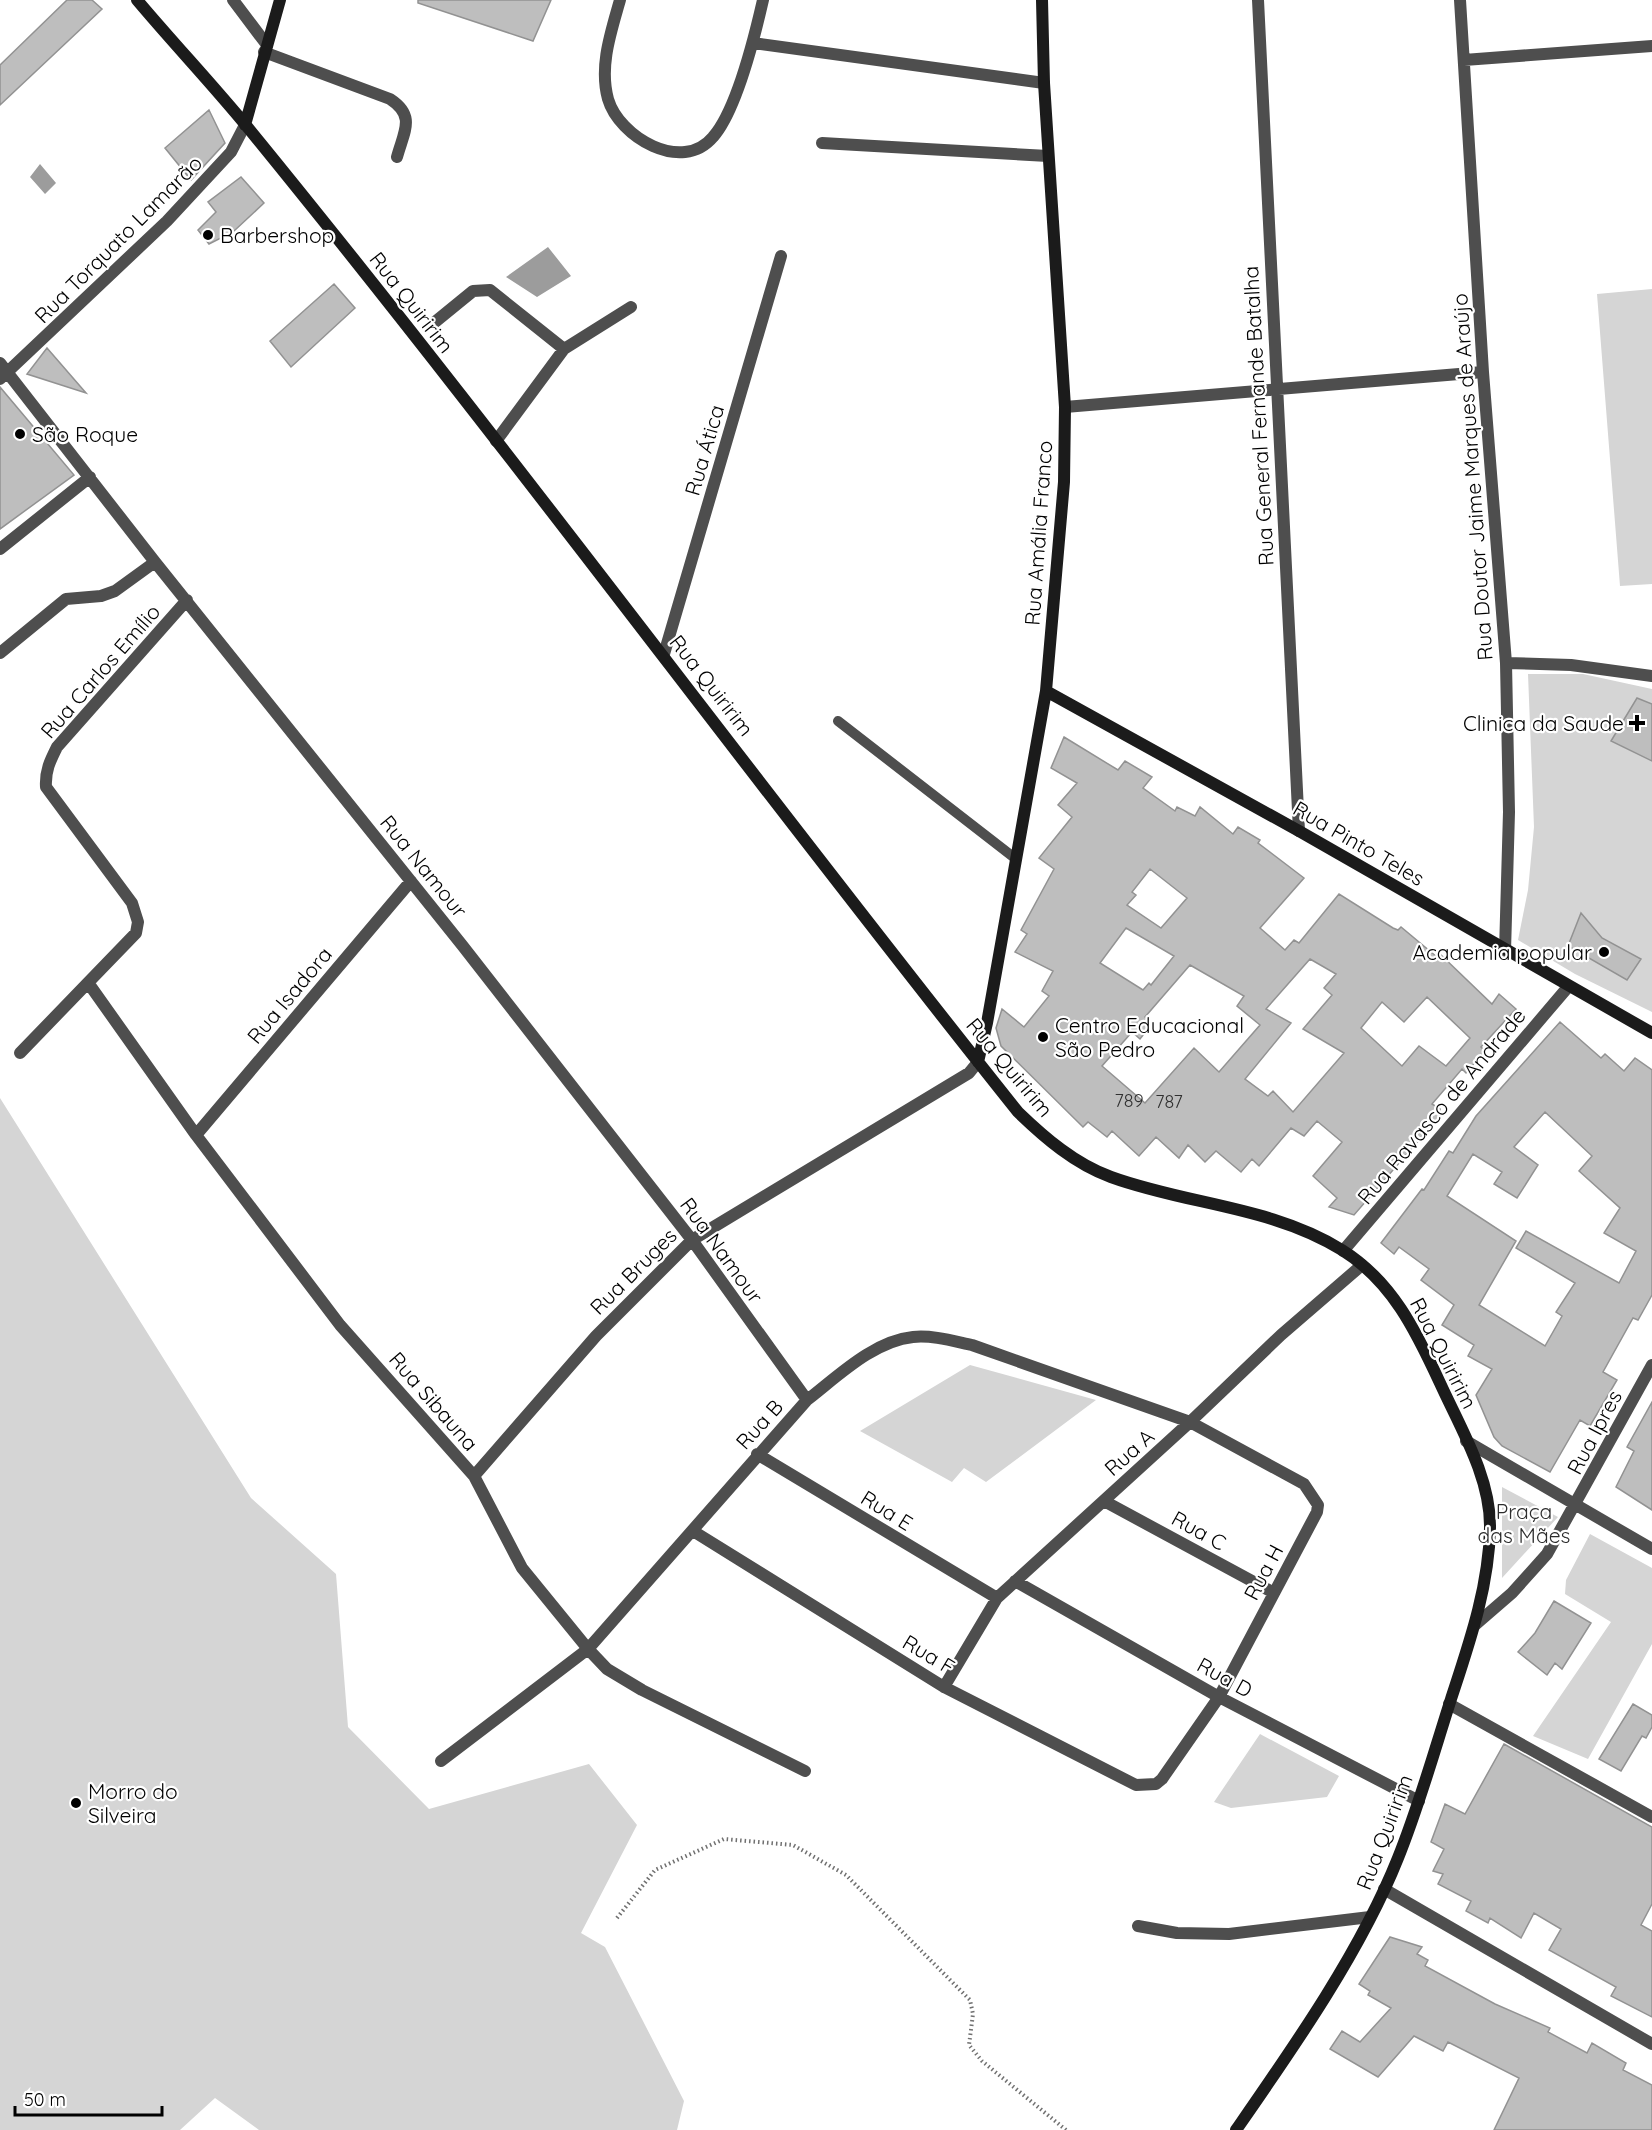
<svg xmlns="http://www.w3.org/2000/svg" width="1652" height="2130" viewBox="0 0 1652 2130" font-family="Quicksand,sans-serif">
  <rect width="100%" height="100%" fill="#fff"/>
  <path fill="#d5d5d5" d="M1652,289V584L1620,586L1597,294Z
    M1528,674H1583L1652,689V1012L1575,974L1518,940L1528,890L1534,827Z
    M0,1098L251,1498L336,1574L348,1727L429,1809L589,1764L637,1825L581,1933L605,1947L684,2101L677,2130H259L215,2098L180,2130H0Z
    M970,1365L1096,1400L986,1482L964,1468L952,1482L860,1431Z
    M1502,1487L1558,1517L1502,1578Z
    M1590,1534L1652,1568V1644L1588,1759L1533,1736L1611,1622L1565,1594L1566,1580Z
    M1260,1734L1339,1776L1327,1797L1231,1808L1214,1802Z"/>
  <path fill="#9c9c9c" d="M40,164L56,183L45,194L30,177Z
    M548,247L571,276L537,297L506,277Z"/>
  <path fill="#bebebe" stroke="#929292" stroke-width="1.5" fill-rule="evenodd" d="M67,0H92L102,9L0,105V65Z
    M418,0H551L533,41L418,3Z
    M209,110L225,143L191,180L165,148Z
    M241,177L264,203L233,232L209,244L198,230L216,212L208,202Z
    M334,284L355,308L291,367L270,341Z
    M47,348L86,393L27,374Z
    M0,387L74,475L0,529Z
    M1637,698L1652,704V761L1611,741Z
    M1064,737L1118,770L1125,761L1152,777L1143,788L1175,811L1177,807L1195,816L1200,807L1233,834L1238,827L1260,840L1258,843L1304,878L1260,928L1285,950L1294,940L1299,943L1339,894L1393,928L1398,930L1401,927L1437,957L1440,954L1492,1004L1499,994L1516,1009L1481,1047L1485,1051L1466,1073L1462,1069L1432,1104L1440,1109V1116L1354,1215L1329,1207L1337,1198L1313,1176L1342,1142L1317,1121L1304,1136L1291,1128L1259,1166L1252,1159L1241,1172L1216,1151L1205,1162L1188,1145L1179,1158L1156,1137L1139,1156L1112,1131L1107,1137L1088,1122L1083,1127L1001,1046L996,1028L1002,1009L1024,1027L1049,996L1042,991L1053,971L1015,952L1027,934L1021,930L1054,869L1039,858L1072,817L1058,805L1077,783L1051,768ZM1150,869L1187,898L1161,928L1127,905L1136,895L1132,892ZM1126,928L1174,956L1151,985L1149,983L1143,990L1100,963ZM1310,959L1336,974L1324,988L1332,995L1303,1029L1344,1053L1293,1112L1273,1091L1268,1096L1245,1079L1291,1023L1266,1009ZM1190,965L1244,996L1237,1006L1260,1025L1219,1072L1194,1048L1145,1103L1102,1066L1132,1032L1140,1039L1152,1024L1145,1017ZM1427,997L1470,1038L1446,1066L1419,1046L1402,1066L1361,1028L1382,1002L1404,1022Z
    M1581,913L1602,938L1641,959L1627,980L1568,946Z
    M1560,1022L1601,1058L1605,1054L1624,1071L1635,1058L1652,1070V1295L1638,1320L1633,1318L1603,1372L1617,1380L1590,1426L1580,1420L1550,1472L1502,1446L1494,1437L1476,1395L1492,1369L1468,1356L1474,1345L1442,1325L1454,1305L1421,1280L1429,1269L1399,1247L1394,1254L1381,1243L1422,1189L1424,1190L1449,1151L1453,1153L1476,1116ZM1545,1112L1592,1156L1579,1171L1620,1208L1604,1233L1636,1251L1619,1283L1526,1231L1516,1248L1575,1283L1556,1312L1562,1316L1545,1346L1479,1305L1516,1241L1447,1196L1473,1154L1502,1172L1494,1184L1517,1198L1538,1165L1514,1147Z
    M1652,1402V1510L1616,1487L1634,1451L1627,1447Z
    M1554,1601L1591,1623L1562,1669L1555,1663L1547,1675L1518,1652L1535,1633Z
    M1633,1704L1652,1715V1727L1646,1738L1642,1736L1621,1771L1599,1759Z
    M1504,1744L1652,1827V1904L1641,1925L1652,1931V2017L1611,1996L1616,1987L1549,1950L1561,1929L1534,1913L1521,1938L1490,1918L1488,1923L1466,1911L1471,1901L1438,1884L1443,1874L1433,1871L1444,1849L1431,1842L1445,1804L1465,1814Z
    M1390,1937L1422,1947L1417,1954L1428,1960L1425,1966L1495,2004L1550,2028L1548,2032L1587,2053L1592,2043L1626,2063L1623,2070L1652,2085V2130H1494L1519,2078L1448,2042L1443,2051L1414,2036L1378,2077L1330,2049L1342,2031L1360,2042L1391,2008L1368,1995L1370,1991L1359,1984Z"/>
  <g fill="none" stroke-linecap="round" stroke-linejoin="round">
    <path stroke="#707070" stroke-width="4" stroke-dasharray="1.5 3" stroke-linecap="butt" d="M617,1918L655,1870L724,1839L793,1845L846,1875L970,2000L973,2014L969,2045L982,2061L1066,2130"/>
    <path stroke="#4e4e4e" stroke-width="10" d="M838,721L1016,859"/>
    <path stroke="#4e4e4e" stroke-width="12" d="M233,0L267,45
      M620,0C611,32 599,66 608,99C619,137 682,174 713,137C736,111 755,35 763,0
      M1258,0L1299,831
      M1460,0L1483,372L1506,663L1509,812L1505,951
      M753,43L1044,83
      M264,52L390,99C416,116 404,131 397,157
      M1464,60L1652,46
      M822,143L1048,156
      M435,322L473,291L490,290L564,349
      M0,363L155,562L462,945L692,1240L807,1400
      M0,379L167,221L231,152L245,125
      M1065,407L1483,372
      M496,441L564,349L631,307
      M0,549L90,477
      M0,653L66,599L101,596L115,591L155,562
      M664,654L781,256
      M1506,663L1571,665L1652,676
      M89,984L196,1135L340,1325L474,1476L522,1568L588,1649L607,1669L642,1690L805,1771
      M20,1053L136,933L138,922L132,903L46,787C45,771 50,761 57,747L187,600
      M196,1135L411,881
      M1343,1251L1568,987
      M1466,1441L1652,1549
      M757,1454L997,1598
      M474,1476L596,1336L692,1240L969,1073L978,1062
      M1104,1501L1274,1593
      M1015,1581L1219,1697L1419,1801
      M1475,1625L1512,1593L1547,1554L1652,1365
      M944,1687L997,1598L1190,1422L1281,1335L1362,1265
      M1449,1704L1652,1817
      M441,1761L588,1649L807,1400C837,1377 873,1341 913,1337C932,1335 953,1341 972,1345L1190,1422L1304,1484L1318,1505L1317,1512L1219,1697L1162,1779L1156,1784L1136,1785L944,1687L693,1531
      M1384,1889L1652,2044
      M1138,1926L1177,1933L1229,1934L1370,1917"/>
    <path stroke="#1b1b1b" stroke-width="12" d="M137,0C174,44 213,85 249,129C512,451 758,787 1018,1112C1045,1138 1075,1164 1111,1177C1188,1205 1271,1206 1342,1250C1392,1281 1416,1331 1440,1383C1460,1427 1491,1478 1490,1528C1489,1587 1469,1644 1451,1699C1434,1752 1419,1806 1398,1858C1361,1951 1293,2048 1236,2130
      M245,125L280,0
      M1046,691L1299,831L1652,1033
      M978,1062L987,1023L1046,691L1064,482L1065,407L1044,83L1042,0"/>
  </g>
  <g fill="#000" stroke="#fff" stroke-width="2">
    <circle cx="208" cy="235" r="6"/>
    <circle cx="20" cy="434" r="6"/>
    <path d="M1634 714h6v6h6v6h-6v6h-6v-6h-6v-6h6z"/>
    <circle cx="1604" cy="952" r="6"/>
    <circle cx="1043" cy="1037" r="6"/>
    <circle cx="76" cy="1803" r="6"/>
  </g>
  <g text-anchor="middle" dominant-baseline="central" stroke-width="4.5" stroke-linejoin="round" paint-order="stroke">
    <g font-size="18" fill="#303030">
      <text x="1129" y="1100">789</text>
      <text x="1169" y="1101">787</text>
    </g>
    <g font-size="21" fill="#000" stroke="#fff" text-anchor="start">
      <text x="220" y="235">Barbershop</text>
      <text x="32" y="434">São Roque</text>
      <text x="1624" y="723" text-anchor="end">Clinica da Saude</text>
      <text x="1592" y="952" text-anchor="end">Academia popular</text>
      <text x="1055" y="1025">Centro Educacional<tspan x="1055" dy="24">São Pedro</tspan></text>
      <text x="88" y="1791">Morro do<tspan x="88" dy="24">Silveira</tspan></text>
    </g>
    <g font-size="21" fill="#000" stroke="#fff">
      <text transform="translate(118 239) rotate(-45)">Rua Torquato Lamarão</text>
      <text transform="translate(412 302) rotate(52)">Rua Quiririm</text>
      <text transform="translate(1258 416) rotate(-93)">Rua General Fernande Batalha</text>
      <text transform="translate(704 450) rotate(-74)">Rua Ática</text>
      <text transform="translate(1472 477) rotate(-94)">Rua Doutor Jaime Marques de Araújo</text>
      <text transform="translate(1038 533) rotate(-86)">Rua Amália Franco</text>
      <text transform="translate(100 671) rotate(-49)">Rua Carlos Emílio</text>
      <text transform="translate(712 685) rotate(52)">Rua Quiririm</text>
      <text transform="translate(1359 843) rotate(30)">Rua Pinto Teles</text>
      <text transform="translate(424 866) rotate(51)">Rua Namour</text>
      <text transform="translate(289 995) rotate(-50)">Rua Isadora</text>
      <text transform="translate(1010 1067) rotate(50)">Rua Quiririm</text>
      <text transform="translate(1441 1106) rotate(-50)">Rua Ravasco de Andrade</text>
      <text transform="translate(722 1250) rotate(54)">Rua Namour</text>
      <text transform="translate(633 1271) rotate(-45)">Rua Bruges</text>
      <text transform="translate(1444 1353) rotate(63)">Rua Quiririm</text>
      <text transform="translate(434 1401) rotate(49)">Rua Sibauna</text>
      <text transform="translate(759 1424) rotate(-48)">Rua B</text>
      <text transform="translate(1594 1432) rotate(-62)">Rua Ipres</text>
      <text transform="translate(1129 1452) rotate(-42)">Rua A</text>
      <text transform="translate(887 1510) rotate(32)">Rua E</text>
      <text transform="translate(1199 1530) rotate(29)">Rua C</text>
      <text transform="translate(1263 1572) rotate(-62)">Rua H</text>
      <text transform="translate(929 1654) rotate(31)">Rua F</text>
      <text transform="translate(1225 1677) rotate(29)">Rua D</text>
      <text transform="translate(1384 1832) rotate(-69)">Rua Quiririm</text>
    </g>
    <g font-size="21" fill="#2c2c2c" stroke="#fff">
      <text x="1524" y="1511">Praça<tspan x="1524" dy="24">das Mães</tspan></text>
    </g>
  </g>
  <path d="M15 2106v9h147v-9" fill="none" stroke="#000000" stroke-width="3"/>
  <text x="24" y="2106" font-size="18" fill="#000000" stroke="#ffffff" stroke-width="4.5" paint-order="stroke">50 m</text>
</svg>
